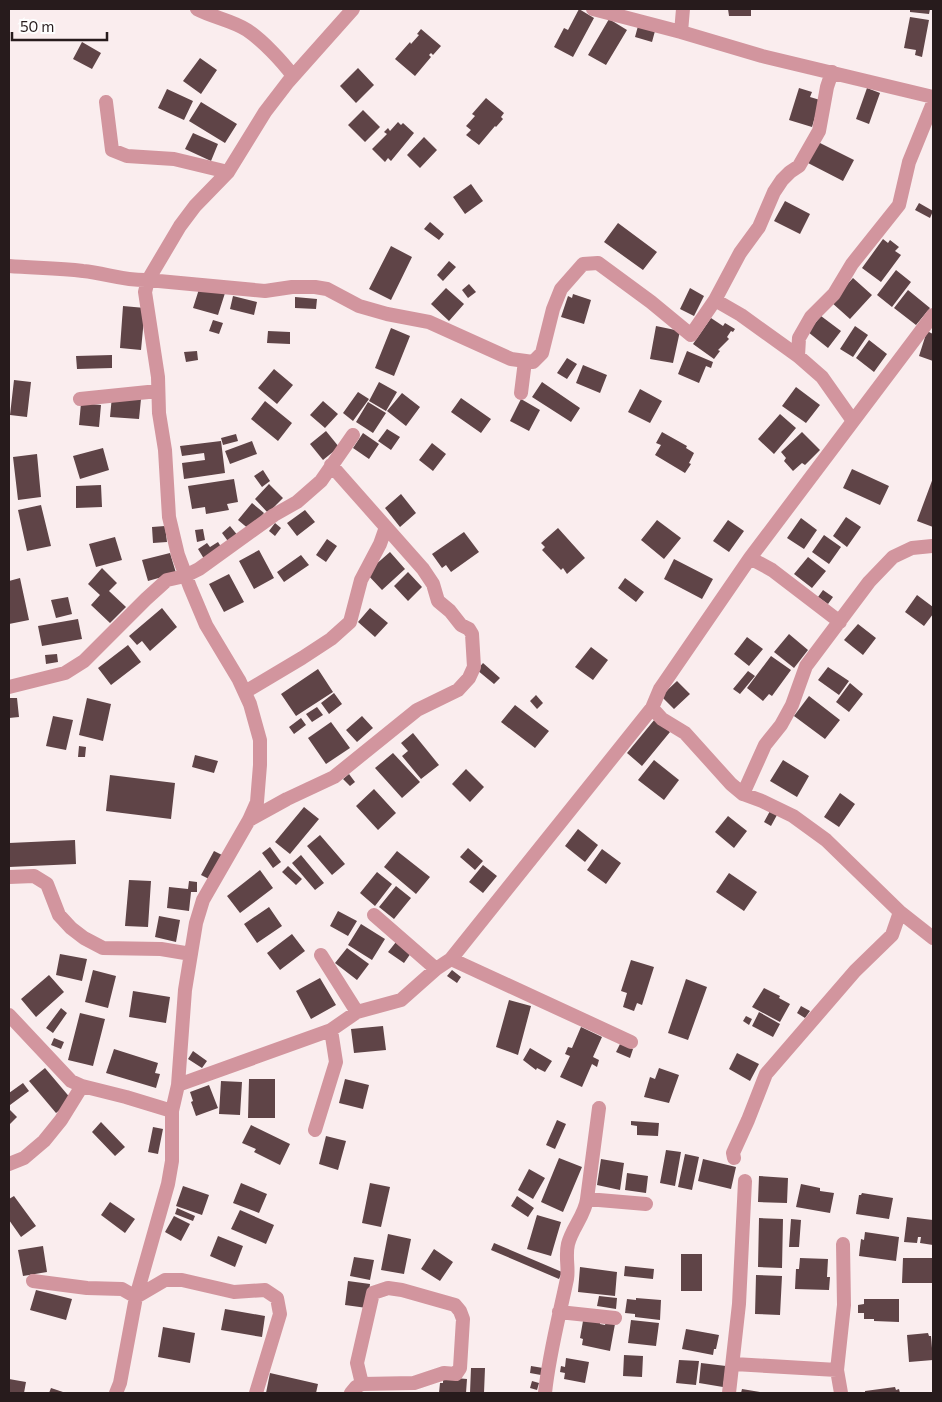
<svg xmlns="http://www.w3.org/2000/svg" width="942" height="1402" viewBox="0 0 942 1402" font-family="Commissioner,sans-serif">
  <rect width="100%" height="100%" fill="#faedee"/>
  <path fill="#5f4447" d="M579,9L594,18L573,57L554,47L564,28L568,30Z
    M728,9H751V16H729Z
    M910,9H930L929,14L910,12Z
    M910,17L929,20L922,57L915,55L916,50L904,48Z
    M609,19L627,30L606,65L588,55Z
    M638,26L655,31L652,42L635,37Z
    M421,29L441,46L433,55L431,53L429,55L431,57L415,76L395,59L410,42L411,44L419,35L417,34Z
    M82,42L101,53L92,69L73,59Z
    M200,58L217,70L201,94L183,81Z
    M358,68L374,85L356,103L340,86Z
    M799,88L812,92L810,97L820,100L812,127L789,120Z
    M867,88L880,93L869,124L856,119Z
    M167,89L193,101L184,120L158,108Z
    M486,98L504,113L501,117L503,119L496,127L495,126L479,145L466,135L471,130L466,126L475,116L472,114Z
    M201,102L237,124L225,143L189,121Z
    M363,110L380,127L365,142L348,125Z
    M398,122L401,125L403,123L414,133L391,161L388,158L385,162L372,149L387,134L384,132L388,128L390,131Z
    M193,133L218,144L211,161L185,149Z
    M424,137L437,150L420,168L407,155Z
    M818,142L854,160L843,181L808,163Z
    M471,184L483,201L465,214L453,197Z
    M785,201L810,214L800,234L774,221Z
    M919,203L933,211L930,218L915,210Z
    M430,222L444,234L439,240L424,229Z
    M618,223L657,252L643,270L604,242Z
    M883,239L888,243L890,240L899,247L895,251L901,255L881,282L862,268Z
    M391,246L412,257L391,300L369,289Z
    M449,261L456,267L443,281L437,275Z
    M896,270L911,282L892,307L877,295Z
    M853,278L872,295L850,319L831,302Z
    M469,284L476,292L468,298L462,290Z
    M200,286L225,293L218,315L193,308Z
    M446,288L464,304L449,321L431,304Z
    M690,288L704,296L694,316L680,309Z
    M908,290L930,308L916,325L894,308Z
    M573,294L591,300L584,324L561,317L568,296L572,298Z
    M233,296L257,302L254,315L230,309Z
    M295,297L317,299L316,309L295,308Z
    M123,306L145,308L141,350L120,348Z
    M821,316L841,331L828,348L808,332Z
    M711,318L723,326L725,323L735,329L733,332L731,331L727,337L729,339L718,350L720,351L714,359L693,344Z
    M213,320L223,323L219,334L209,331Z
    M656,326L680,331L673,363L650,359Z
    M855,326L868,335L853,357L840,349Z
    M391,328L410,336L394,376L375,368Z
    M268,331L290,332V344L267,343Z
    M927,331L933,334V361L919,356Z
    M869,340L887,354L874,372L856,358Z
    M197,351L198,360L186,362L184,352Z
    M687,351L713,362L711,368L706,366L699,383L678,374Z
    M112,355V368L77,369L76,356Z
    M567,358L577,364L567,379L557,373Z
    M583,365L607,375L600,393L576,383Z
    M274,369L293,385L277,404L258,388Z
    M14,380L31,382L27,417L10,415Z
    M379,382L397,392L386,411L369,401Z
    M542,382L580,408L571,422L532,397Z
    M796,387L820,405L806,423L782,406Z
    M640,389L662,401L650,423L628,412Z
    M358,392L369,399L353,421L343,413Z
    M402,393L420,407L406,426L387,411Z
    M112,396L141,399L139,419L110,417Z
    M461,398L491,419L481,433L451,412Z
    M521,399L540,410L529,431L510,421Z
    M265,401L292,423L278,441L251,419Z
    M323,401L338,414L325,428L310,415Z
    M368,402L386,413L373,433L356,422Z
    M81,403L101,405L99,427L79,425Z
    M780,414L796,428L774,454L758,439Z
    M387,429L400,437L391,450L378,441Z
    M326,431L339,447L323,460L310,444Z
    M662,432L687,446L686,448L694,453L689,463L691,464L685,473L655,455L661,445L656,443Z
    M802,432L820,450L805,465L802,463L793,471L784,461L786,458L781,452Z
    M363,433L379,444L369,459L353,448Z
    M236,434L238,441L223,445L221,438Z
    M221,441L225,473L184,479L182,463L205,460L204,453L182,456L180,446Z
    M252,441L257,454L230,464L225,451Z
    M432,443L446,454L433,471L419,460Z
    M103,448L109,470L80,479L73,456Z
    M37,454L41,497L18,500L13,457Z
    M852,469L889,486L880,505L843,488Z
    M263,470L270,481L262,487L254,476Z
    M933,478V527L917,521Z
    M234,479L238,502L227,504L229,510L206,514L205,507L192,509L188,486Z
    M269,484L283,498L268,513L255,499Z
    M101,485L102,507L76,508V486Z
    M401,494L416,513L400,527L385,508Z
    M252,503L264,513L250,530L238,520Z
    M41,505L51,546L27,551L18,510Z
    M305,510L315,522L297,536L287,523Z
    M846,517L861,527L847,547L833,536Z
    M801,518L817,530L804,549L787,538Z
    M657,520L681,538L664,559L641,540Z
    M728,520L744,531L729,552L713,541Z
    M275,523L281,528L275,536L269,531Z
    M165,526L167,542L153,543L152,527Z
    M230,526L239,537L230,544L222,533Z
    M558,528L585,558L567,574L563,568L561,570L542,550L545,547L541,543Z
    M203,529L205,540L197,542L195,530Z
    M464,532L479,552L451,572L446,565L442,568L432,554Z
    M824,535L841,547L829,564L812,552Z
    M115,537L122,560L96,567L89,544Z
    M327,539L337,546L326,562L316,555Z
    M218,542L223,550L206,562L198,549L207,543L210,547Z
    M259,550L274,578L254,589L239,561Z
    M390,552L405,569L382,590L366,573Z
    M170,553L176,573L148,581L142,560Z
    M301,555L309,565L284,582L277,572Z
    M808,557L826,571L812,588L794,574Z
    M674,559L713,579L702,599L664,579Z
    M102,568L117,583L109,591L126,607L110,623L91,605L100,595L88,584Z
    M408,572L422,587L408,601L394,586Z
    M229,574L244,602L224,612L209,584Z
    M20,578L29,620L9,624V581Z
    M625,578L644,592L636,602L618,588Z
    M823,590L833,597L828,604L818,597Z
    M917,595L933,607V614L924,626L905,612Z
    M68,597L72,614L56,618L51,600Z
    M162,608L177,627L150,651L142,641L137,645L129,636Z
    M370,608L388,623L375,637L358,622Z
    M78,619L82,639L42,646L38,626Z
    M858,624L876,638L863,655L844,640Z
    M789,634L808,650L794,668L774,652Z
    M747,637L763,649L749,666L734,654Z
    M128,645L141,662L111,685L98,668Z
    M591,647L608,660L593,680L575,667Z
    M57,654L58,662L46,664L45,655Z
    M771,656L791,670L772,696L769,694L763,701L747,688Z
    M483,663L500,678L494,684L477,670Z
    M828,667L849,681L839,695L818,680Z
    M318,669L333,692L296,716L281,694Z
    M748,671L755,676L740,694L733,689Z
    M677,681L690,694L674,709L661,696Z
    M850,683L863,694L849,712L836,702Z
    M334,693L342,704L329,714L321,703Z
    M536,695L543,703L537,709L530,701Z
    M809,696L840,720L825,739L794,716Z
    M9,698H17L19,717L9,718Z
    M87,698L111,704L103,741L79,735Z
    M515,705L549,731L535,748L501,722Z
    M317,707L323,715L312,722L306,714Z
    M53,716L73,720L66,750L46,746Z
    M362,716L373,728L357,742L346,730Z
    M301,718L306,725L294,734L289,727Z
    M655,719L670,732L642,766L627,753Z
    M331,722L350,748L326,764L308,738Z
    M413,733L439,765L421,779L402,756L408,751L401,743Z
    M79,746L86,747L85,757H78Z
    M393,753L420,782L402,798L375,768Z
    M195,755L218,761L214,773L192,767Z
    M654,760L679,780L664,800L638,780Z
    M783,760L809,776L797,797L770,781Z
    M466,769L484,787L470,802L452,784Z
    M349,774L355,782L350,786L343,779Z
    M110,775L175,783L171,819L106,811Z
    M374,789L396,813L378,830L356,806Z
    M840,793L855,804L839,827L824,817Z
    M304,807L319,819L290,854L275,842Z
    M770,811L777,815L771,826L764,822Z
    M728,816L747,831L734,848L715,832Z
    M578,829L598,845L585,862L565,846Z
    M320,835L345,864L332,875L307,846Z
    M75,840L76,864L9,867V843Z
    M270,847L281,862L273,868L262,853Z
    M468,848L483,861L475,870L460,857Z
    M602,849L621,863L606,884L587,870Z
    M214,851L222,855L209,879L201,875Z
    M397,851L430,877L416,894L384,867Z
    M301,855L324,883L315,890L292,863Z
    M483,865L497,876L483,893L469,882Z
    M288,866L302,879L296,885L282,872Z
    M260,870L273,888L240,913L227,896Z
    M377,872L392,884L375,906L360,893Z
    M729,873L757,892L744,911L716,892Z
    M129,880L151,881L148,927L125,926Z
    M189,881L197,882V892H191L189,911L167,908L169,887L188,889Z
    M396,886L411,898L394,919L379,907Z
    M269,907L282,926L257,943L244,924Z
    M338,911L357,921L348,936L330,926Z
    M159,916L180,920L176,942L155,937Z
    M361,924L385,939L372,960L348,945Z
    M292,934L305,951L280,970L267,953Z
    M396,942L411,953L404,963L388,952Z
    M347,948L369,964L357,980L335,963Z
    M60,954L87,959L82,981L56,975Z
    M631,960L654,967L642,1005L637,1003L634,1011L623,1007L627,993L621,991Z
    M93,970L116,976L108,1008L85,1002Z
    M452,970L461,977L457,983L447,976Z
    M49,975L64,992L36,1017L21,999Z
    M320,978L336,1005L311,1019L296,991Z
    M686,979L707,987L688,1040L668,1033Z
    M764,988L780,996L779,998L790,1004L780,1022L752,1007Z
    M133,991L170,997L166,1023L129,1017Z
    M509,1000L531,1006L518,1055L496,1047Z
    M801,1006L810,1011L805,1018L797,1013Z
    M61,1008L67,1013L53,1033L46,1028Z
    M759,1012L780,1024L773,1037L752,1026Z
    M80,1013L105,1019L93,1066L68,1060Z
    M746,1016L752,1019L749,1025L743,1021Z
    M383,1026L386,1050L354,1053L351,1029Z
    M581,1027L602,1037L593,1057L599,1060L597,1067L592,1064L582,1087L560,1077L570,1056L565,1054L568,1047L572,1048Z
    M54,1038L64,1042L61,1049L51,1045Z
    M620,1044L633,1049L630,1058L616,1052Z
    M530,1048L552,1061L545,1072L537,1068L536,1070L523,1060Z
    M114,1049L158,1063L155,1073L160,1074L156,1088L106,1073Z
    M193,1051L207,1061L202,1068L188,1059Z
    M737,1053L759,1064L750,1081L729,1069Z
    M45,1068L72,1100L56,1113L29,1081Z
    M659,1068L679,1075L669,1103L644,1097L650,1077L655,1079Z
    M249,1079H275V1118H248Z
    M345,1079L369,1085L363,1109L339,1103Z
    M221,1081L242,1082L240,1115L219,1114Z
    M23,1083L29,1091L10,1105L9,1093Z
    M209,1085L218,1108L196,1116L191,1102L193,1101L190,1092Z
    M9,1109L17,1117L9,1125Z
    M557,1120L566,1124L555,1149L546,1145Z
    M631,1121L659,1123L658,1136L637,1135V1126L631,1125Z
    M101,1122L125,1147L115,1156L92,1132Z
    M251,1125L290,1144L280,1165L254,1152L256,1149L242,1143Z
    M153,1127L163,1129L158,1154L148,1152Z
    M326,1136L346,1141L338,1170L319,1164Z
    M666,1150L681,1152L675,1186L660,1183Z
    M685,1154L699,1157L692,1190L678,1187Z
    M559,1158L582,1167L563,1212L541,1202Z
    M601,1159L624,1163L620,1190L597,1185Z
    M703,1159L736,1167L731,1189L698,1181Z
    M529,1169L545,1178L533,1199L518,1190Z
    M627,1173L648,1176L646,1193L625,1190Z
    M759,1176L788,1178L787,1203L758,1202Z
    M241,1183L267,1194L259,1213L233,1203Z
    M370,1183L390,1187L381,1227L362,1223Z
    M801,1184L820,1188V1191L834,1193L830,1213L796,1207Z
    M183,1186L209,1195L202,1215L176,1206Z
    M862,1193L893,1198L889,1219L856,1214L859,1195H861Z
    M14,1196L36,1226L21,1237L9,1220V1199Z
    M517,1196L534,1208L528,1217L511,1206Z
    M110,1202L135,1219L125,1233L101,1215Z
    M177,1208L195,1216L193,1221L175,1214Z
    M240,1210L274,1225L266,1244L231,1229Z
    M537,1215L561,1222L551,1256L527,1249Z
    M174,1216L190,1224L181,1241L165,1232Z
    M907,1217L933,1220V1245L920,1243L921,1237H918L917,1243L904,1242Z
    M759,1218L783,1219L782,1268L758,1267Z
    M791,1219L801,1220L799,1247H789Z
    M865,1232L899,1237L896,1261L859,1256L861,1239L864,1240Z
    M388,1234L411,1239L404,1274L381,1270Z
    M218,1236L243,1246L235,1267L210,1256Z
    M494,1243L562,1272L559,1279L491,1250Z
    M43,1246L47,1272L23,1276L18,1250Z
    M434,1249L453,1262L440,1281L421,1269Z
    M681,1254H702V1291H681Z
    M354,1257L374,1260L370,1280L350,1276Z
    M800,1258L828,1259L827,1277H830L829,1290L795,1289L796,1269H799Z
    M903,1258H933V1283H902Z
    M625,1266L654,1269L653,1279L624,1276Z
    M580,1267L617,1272L615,1296L578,1292Z
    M756,1275L782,1276L780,1315L755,1314Z
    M348,1281L370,1284L367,1308L345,1305Z
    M36,1290L72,1299L66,1320L30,1310Z
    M599,1296L617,1298L616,1309L597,1306Z
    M636,1298L661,1300L660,1320L635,1317V1314L625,1313L627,1299L636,1300Z
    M864,1299H899V1322L874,1321V1319H864V1313H858V1305L864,1304Z
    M225,1309L265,1316L262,1337L221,1330Z
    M600,1320V1324L605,1325L606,1322L615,1324L610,1351L582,1345L583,1339L580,1338L583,1321Z
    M631,1320L659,1323L656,1346L628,1343Z
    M163,1327L195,1333L190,1363L158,1357Z
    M686,1329L719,1335L716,1349H714L713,1355L682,1349Z
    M928,1333L929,1336H931L933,1360L909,1362L907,1335Z
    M624,1355L643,1356L642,1377L623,1376Z
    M566,1358L589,1362L585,1383L564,1379L565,1373L560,1372L561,1366L565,1367Z
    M679,1360L699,1361L696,1385L676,1383Z
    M701,1363L726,1366L723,1387L699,1383Z
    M531,1366L543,1368L541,1375L530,1373Z
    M471,1368H485L484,1393H470Z
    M270,1373L318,1384L316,1393H266Z
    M443,1377L467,1379L466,1393H439L440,1383H443Z
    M9,1379L26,1382L24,1393H9Z
    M532,1381L539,1383L537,1390L530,1388Z
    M895,1387L896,1390L899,1389L900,1393H865V1391Z
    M51,1388L66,1393H49Z
    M742,1389L760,1392V1393H741Z"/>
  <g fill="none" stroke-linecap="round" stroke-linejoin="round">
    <path stroke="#d2959e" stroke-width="14" d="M197,9C212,17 234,21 247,30C262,40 282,61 293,76
      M593,9L681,32L762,56L933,97
      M681,32L683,9
      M832,72L827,87L819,131L799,166L790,172L782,180L774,192L759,227L740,253L715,300L741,315L798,356L822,377L853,421
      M106,102L112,150L127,156L174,159L228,172
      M9,266C33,268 58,268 83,271C105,273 125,281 148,280L265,291L292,287H315L327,289L359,306L387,314L429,322L511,359L533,362L542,353L553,309L561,289L583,264L598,263L651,302L691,335L715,300
      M798,356L799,338L811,317L834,294L852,264L899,205L909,162L933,103
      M521,393L525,361
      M80,399L158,391
      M750,558L772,570L840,622
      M9,687L65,673L84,661L146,599L167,580L185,576L199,569L274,515L297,502L321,481L353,435
      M245,692L302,658L331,639L350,622L361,580L380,544L386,527
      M652,708L662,719L685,733L731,784L743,794L762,801L793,816L826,840L900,912L933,938
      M743,794L765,745L781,725L792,705L806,666L869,582L893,557L912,548L932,546
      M249,820L287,799L334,777L417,710L458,690L469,678L474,667L472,634L469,629L461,625L450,611L438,601L433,584L423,569L331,465
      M9,877L34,876L47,884L59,915L71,928L84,938L103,948L161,949L191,954
      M374,915L436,969
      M321,955L357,1012
      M451,959L631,1042
      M9,1015L71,1081L82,1086L126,1097L172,1111
      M178,1085L331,1030L357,1012L401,1000L436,969L451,959L652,708L660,689L750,558L933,315
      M315,1130L336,1062L331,1030
      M734,1158L733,1153L748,1120L766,1074L855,971L892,935L900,912
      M9,1164L24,1158L44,1141L61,1120L82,1086
      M587,1199L599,1108
      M33,1281L87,1288L122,1289L136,1297L165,1280H182L234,1292L265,1290L277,1298L280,1314L256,1393
      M559,1312L615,1318
      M734,1364L837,1370
      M116,1393L120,1383L136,1297L168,1184L172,1161V1111L178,1085L185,990L196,923L203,900L249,820L257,802L260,765V740L250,704L239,680L206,625L190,587L178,555L169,517L165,450L159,413L158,377L145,292L148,280L180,226L195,206L228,172L265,112L288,82L353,9
      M351,1393L356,1387L362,1384L414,1383L444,1373L456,1374L460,1368L463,1319L460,1311L455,1305L402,1290L388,1288L373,1293L357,1363L362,1384
      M545,1393C549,1354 559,1317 567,1279C569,1268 565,1256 568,1244C572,1228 585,1215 587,1199L646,1204
      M729,1393L739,1304L745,1181
      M841,1393L837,1370L844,1305L843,1244"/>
  </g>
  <rect width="942" height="1402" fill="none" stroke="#271b1c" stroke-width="20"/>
  <path d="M12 32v8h95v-8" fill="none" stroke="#271b1c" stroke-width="2.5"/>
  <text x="20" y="32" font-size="15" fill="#271b1c" stroke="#fefefe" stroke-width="4" paint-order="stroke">50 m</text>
</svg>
